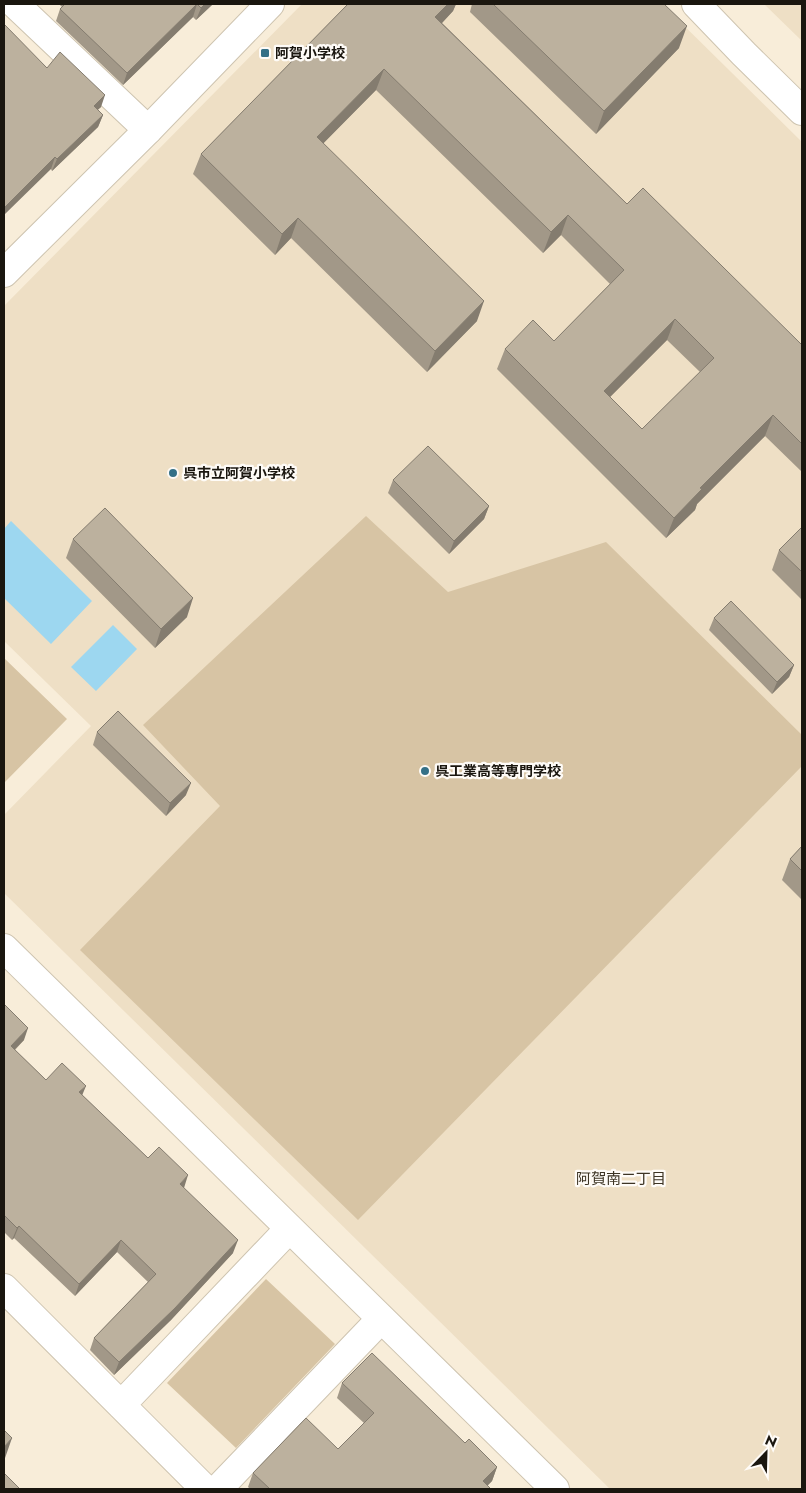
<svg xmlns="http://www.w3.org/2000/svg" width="806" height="1493" viewBox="0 0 806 1493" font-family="Jost,'Noto Sans JP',sans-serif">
  <rect width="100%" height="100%" fill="#f8edd9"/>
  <path fill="#eedfc5" d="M302,4H662L802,142V1489H610L4,893V815L91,726L4,641V306Z
    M764,4H802V41Z"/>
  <path fill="#d7c4a4" d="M366,516L448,592L606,542L802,735V766L358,1220L80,950L220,806L143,725Z
    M4,658L67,719L4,783Z
    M266,1279L335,1344L236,1448L167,1383Z"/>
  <path fill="#9dd7f0" d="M11,521L92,601L51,644L4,598V529Z
    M113,625L137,649L96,691L71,667Z"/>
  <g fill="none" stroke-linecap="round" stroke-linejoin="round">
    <defs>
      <path id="street" d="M15,4L148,130
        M4,1288L205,1489
        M121,1405L289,1229
        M218,1489L381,1319"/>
      <path id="secondary" d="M696,4L744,54L802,111
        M4,273L148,130L270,4
        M4,948L555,1489"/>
    </defs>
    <use href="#street" stroke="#cec4b0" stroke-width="30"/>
    <use href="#secondary" stroke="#cec4b0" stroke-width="30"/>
    <use href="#street" stroke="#fff" stroke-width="28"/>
    <use href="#secondary" stroke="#fff" stroke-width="28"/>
  </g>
  <path fill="#a29888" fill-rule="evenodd" d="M59,4H213L196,20L193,17L123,85L56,21L60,9L62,7Z
    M348,4H456L453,11L442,23L627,204L802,345V472L765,436L697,504L695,510L666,538L497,369L505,349L554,341L610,284L561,235L543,253L376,90L323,143L477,321L427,372L291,238L275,255L193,174L201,154ZM667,340L700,372L642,429L610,397Z
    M472,4H664L679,48L596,134L470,12Z
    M47,68L101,107L97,110L103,115L98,127L52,171L51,169Z
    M393,480L489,506L484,519L449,554L388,493Z
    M802,527V600L772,570L779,550Z
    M73,539L187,617L155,648L66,558Z
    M714,618L794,665L789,677L772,694L709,630Z
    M97,732L186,795L166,816L93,745Z
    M802,846V900L782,880L790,859Z
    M4,1004L24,1040L15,1050L46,1080L82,1095L148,1158L183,1188L233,1253L171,1320L114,1375L90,1350L94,1338L148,1282L117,1252L75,1296L14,1238L12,1240L4,1232Z
    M342,1383L465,1443L497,1467L492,1481L487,1486L491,1489H250L248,1487L253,1473L338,1449L364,1423L337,1398Z"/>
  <path fill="#847c6f" d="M197,4L193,17L123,85L127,73Z
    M205,4H213L196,20L201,8Z
    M448,4H456L453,11L428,38L435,17Z
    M687,26L679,48L596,134L604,111Z
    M384,69L376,90L309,158L317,137Z
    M105,95L101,107L89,118L94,106Z
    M103,115L98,127L52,171L57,159Z
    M55,157L51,169L4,215V208Z
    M568,215L561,235L543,253L551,232Z
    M298,218L291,238L275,255L282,234Z
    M484,301L477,321L427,372L435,351Z
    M675,319L667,340L596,411L604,391Z
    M773,415L765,436L697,504L695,510L666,538L674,518L700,488Z
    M489,506L484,519L449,554L454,541Z
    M193,598L187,617L155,648L161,629Z
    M794,665L789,677L772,694L777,682Z
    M191,783L186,795L166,816L170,803Z
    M28,1028L24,1040L6,1058L11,1046Z
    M86,1086L81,1098L79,1092Z
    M188,1175L184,1188L175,1197L180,1184Z
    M19,1226L14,1238L12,1240L17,1228Z
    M121,1240L117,1252L75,1296L79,1284Z
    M238,1240L233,1253L171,1320L114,1375L119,1362Z
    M12,1438L4,1461V1447Z
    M497,1467L492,1481L484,1489L483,1481Z"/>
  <path fill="#bcb19e" stroke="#847c6f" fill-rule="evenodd" d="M65,4H205L201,8L197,4L127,73L60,9Z
    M348,4H448L435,17L627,204L643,188L802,345V444L773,415L700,488L702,489L674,518L505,349L533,320L554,341L624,270L568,215L551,232L384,69L317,137L484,301L435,351L298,218L282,234L201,154ZM675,319L714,358L642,429L604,391Z
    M493,4H664L687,26L604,111Z
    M4,24L47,68L60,52L105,95L94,106L103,115L57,159L55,157L4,208Z
    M428,446L489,506L454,541L393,480Z
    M105,508L193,598L161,629L73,539Z
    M802,527V572L779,550Z
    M731,601L794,665L777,682L714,618Z
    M118,711L191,783L170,803L97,732Z
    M802,846V871L790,859Z
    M4,1004L28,1028L11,1046L46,1080L62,1063L86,1086L79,1092L148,1158L159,1147L188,1175L180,1184L238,1240L175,1308L119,1362L94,1338L156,1274L121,1240L79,1284L19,1226L17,1228L4,1215Z
    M372,1353L465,1443L469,1439L497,1467L483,1481L491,1489H270L253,1473L306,1418L338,1449L374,1413L342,1383Z
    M4,1430L12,1438L4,1447Z
    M4,1473L20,1489H4Z"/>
  <g fill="#347087" stroke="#fefbf7" stroke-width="2">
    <rect x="260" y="48" width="10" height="10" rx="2.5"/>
    <circle cx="173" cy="473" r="5"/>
    <circle cx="425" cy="771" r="5"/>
  </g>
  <g text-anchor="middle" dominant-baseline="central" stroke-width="4.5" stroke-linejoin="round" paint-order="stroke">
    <g font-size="14" font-weight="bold" fill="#1a160f" stroke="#fefbf7" text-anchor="start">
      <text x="275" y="53">阿賀小学校</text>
      <text x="183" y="473">呉市立阿賀小学校</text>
      <text x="435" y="771">呉工業高等専門学校</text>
    </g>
    <g font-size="15" fill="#3d3424" stroke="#fefbf7">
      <text x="621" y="1179">阿賀南二丁目</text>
    </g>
  </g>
  <rect width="806" height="1493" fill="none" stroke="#1a160f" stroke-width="10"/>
  <g transform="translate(766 1453) rotate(23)" stroke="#fefbf7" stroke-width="4" paint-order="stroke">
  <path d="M0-4L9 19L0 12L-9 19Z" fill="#1a160f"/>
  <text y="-8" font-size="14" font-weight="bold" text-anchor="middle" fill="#1a160f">N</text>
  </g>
</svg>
